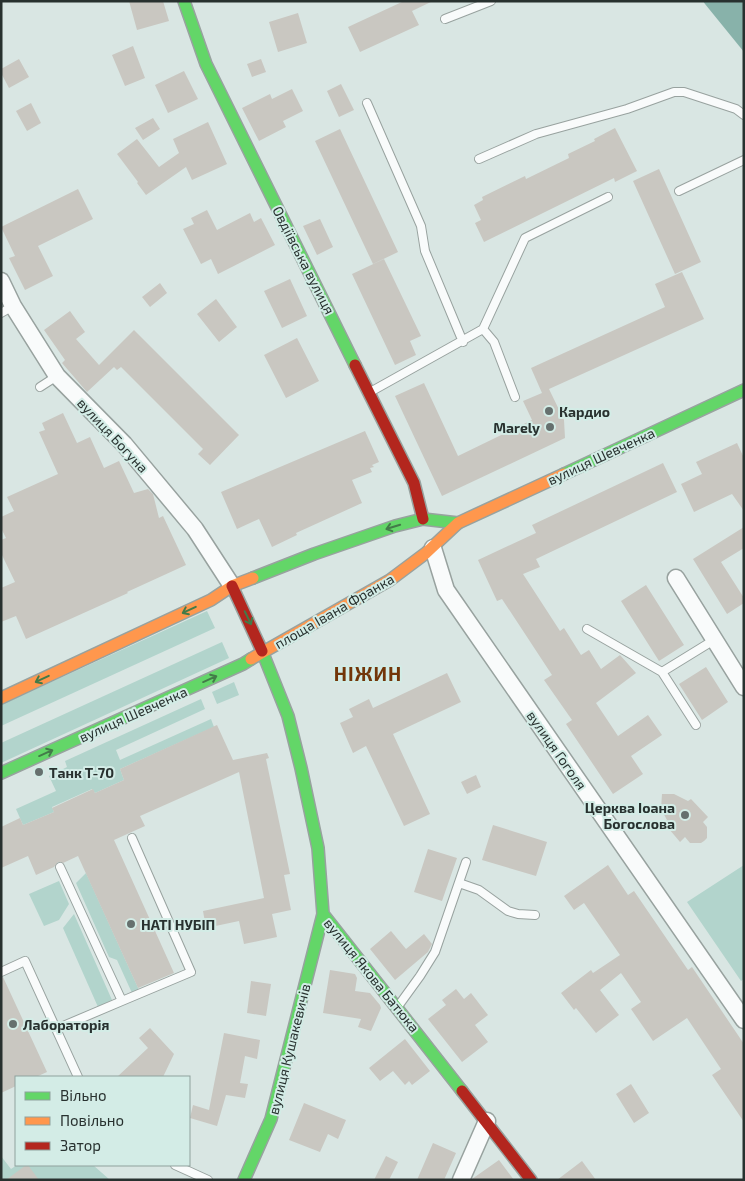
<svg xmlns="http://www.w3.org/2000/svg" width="745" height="1181" viewBox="0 0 745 1181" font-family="'Exo 2',sans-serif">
  <rect width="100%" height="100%" fill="#d9e6e3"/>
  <path fill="#b2d4cc" d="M207,611L215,628L1,726V705Z
    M222,642L229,658L1,763V743Z
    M234,682L239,695L217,704L212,692Z
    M201,699L205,709L116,750L120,760L211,719L214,727L120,769L124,780L95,793L92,789L52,807L54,812L23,825L16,809L56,791L49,776L67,767L65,761Z
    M744,865V979L741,981L687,902Z
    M86,873L139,990L132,993L117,960L109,957L76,883Z
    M59,881L69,904L59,920L44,926L29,894Z
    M74,914L112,1000L98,1007L63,928Z
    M1,1156L11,1169L17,1165H93L110,1180H1Z"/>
  <path fill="#88b2aa" d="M703,1H744V52L705,4Z"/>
  <path fill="#c9c7c1" d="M129,1H163L169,21L137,30Z
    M404,1H433L412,11L419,25L360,52L348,27Z
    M298,13L307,43L278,52L269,22Z
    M133,46L145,78L125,86L112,55Z
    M19,59L29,77L9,88L1,73V69Z
    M261,59L266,72L252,77L247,64Z
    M184,71L198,99L168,113L155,85Z
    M341,84L354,110L339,117L327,91Z
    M292,89L303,111L283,121L286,127L259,141L242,108L270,94L272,99Z
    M31,103L41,123L27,131L16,111Z
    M153,118L160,129L143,140L135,128Z
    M208,122L227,164L192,180L186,167L146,195L137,183L138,182L117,154L137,139L159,167L179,153L173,139Z
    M615,128L637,171L615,182L614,178L484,242L475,223L481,220L474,205L483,200L482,197L525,176L526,179L569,158L568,154L595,141L594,139Z
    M340,129L398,252L373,264L315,141Z
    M659,169L701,262L675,274L633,181Z
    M78,189L93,219L38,246L53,276L25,290L9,258L15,256L1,227Z
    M207,210L217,230L250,213L254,222L261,218L275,245L218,274L211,259L201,264L183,229L194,224L191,218Z
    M320,219L333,247L317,255L303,226Z
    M384,259L421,336L410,341L416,355L395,365L352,274Z
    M682,272L704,319L549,389L564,420L565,438L442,496L395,396L424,383L458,456L532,420L523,401L542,393L531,368L665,307L655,284Z
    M290,279L307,316L282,328L264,291Z
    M160,283L167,293L150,307L142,297Z
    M216,299L237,327L219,342L197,314Z
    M70,311L85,332L76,339L99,365L134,330L239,435L210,465L198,454L203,449L121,367L117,370L114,367L87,392L62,363L65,360L44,330Z
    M297,338L319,381L286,398L264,355Z
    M63,413L77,443L90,437L104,468L119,461L134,493L148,489L153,494L159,518L163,516L186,565L127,592L128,593L26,639L16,616L1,622V588L15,582L1,553V540L6,538L1,528V517L14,511L7,497L58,474L39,432L45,430L42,423Z
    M365,431L379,462L372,465L374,467L370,468L372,472L352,480L362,503L296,533L297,535L272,547L259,519L237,529L221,492Z
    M737,443L744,458V511L732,494L694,512L681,484L702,474L696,462Z
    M663,463L677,492L536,559L540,567L523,574L560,631L564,628L581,655L589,650L601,669L620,655L636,673L596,703L618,736L648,715L662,735L631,756L643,774L613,794L566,724L572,720L544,680L552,675L502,599L497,601L478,560L536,533L532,525Z
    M744,527V548L721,562L744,598V603L727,614L693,559Z
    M646,585L684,645L659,661L621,601Z
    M706,667L728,702L702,720L679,684Z
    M447,673L461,702L393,734L430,814L404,826L366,746L353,753L340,723L353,717L349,709L369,699L373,708Z
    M217,725L233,760L267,753L269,758L266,759L290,874L284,875L291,910L272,914L277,937L244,944L239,921L206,928L203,911L264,898L239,772L140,816L145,826L114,840L174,973L138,988L78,856L63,863L58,862L54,867L36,875L28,856L1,868V827L20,818L23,825L54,812L52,808L93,789L95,793L124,780L120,769Z
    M476,775L481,787L467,794L461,782Z
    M662,794H674L688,801L691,799L708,817L703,822L707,827V838L704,841L701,843H690L685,837L680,842L664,823L667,820L661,809Z
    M493,825L547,842L536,876L482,860Z
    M428,849L457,858L442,901L414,892Z
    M608,865L628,895L634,891L688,970L692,967L744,1044V1122L712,1075L721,1069L687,1018L653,1041L631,1009L641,1002L621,973L600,990L619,1015L596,1033L576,1008L574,1010L561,993L591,970L593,973L620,955L584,903L574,910L564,896Z
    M391,931L406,949L424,934L432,944L428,952L395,980L370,949Z
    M330,970L355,974L357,978L355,991L370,993L380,1005L381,1008L371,1031L358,1027L361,1019L323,1013Z
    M3,977L47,1072L36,1077H16V1086L1,1093V978Z
    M251,981L271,984L266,1016L247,1013Z
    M456,989L464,999L471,993L488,1015L475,1025L488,1042L462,1062L428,1019L446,1005L442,1000Z
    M150,1028L174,1054L163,1077H117L148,1048L139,1038Z
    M224,1033L260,1040L257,1059L245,1056L240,1083L248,1084L245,1098L226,1095L217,1126L190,1118L193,1105L209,1110Z
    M405,1039L430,1071L412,1085L409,1081L405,1085L393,1071L380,1081L369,1068Z
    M631,1084L649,1113L634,1123L616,1094Z
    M304,1103L346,1120L338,1139L328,1134L320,1152L289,1140Z
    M433,1143L456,1153L444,1180H417Z
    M386,1156L398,1162L389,1180H374Z
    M499,1160L514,1180H472V1179Z
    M582,1161L596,1180H557Z
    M26,1165H28L39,1180H6Z"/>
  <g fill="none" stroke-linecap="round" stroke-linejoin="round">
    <defs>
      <path id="lane" d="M445,19L491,1
        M367,103L421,226L425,251L463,342
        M479,159L536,134L627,109L674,92H684L736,109L744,115
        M679,191L744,160
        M1,313L13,306
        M483,329L494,342L515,397
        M40,387L57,376
        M372,391L483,329L525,238L608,197
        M587,629L662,672
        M696,725L662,672L714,640
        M459,883L479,890L508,911L518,914L535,915
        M1,972L25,961L78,1077
        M122,1001L191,972L132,838
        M399,1005L420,976L435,952L466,862
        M56,1029L122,1001L60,867
        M175,1165L208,1180"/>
      <path id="street" d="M1,281L13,306L57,376L124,444L195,529L232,586
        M433,548L446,590L744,1020
        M676,578L744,687
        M461,1180L487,1121"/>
      <path id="fast" d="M184,1L206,64L355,365
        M564,474L744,390
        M253,578L314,554L395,526L423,519L458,523
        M262,651L288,716L301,768L318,848L323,914L462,1091
        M1,773L243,664L251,659
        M244,1180L271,1119L323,914"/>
      <path id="slow" d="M251,659L390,580L426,553L458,523L564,474
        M1,698L211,600L232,586L253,578"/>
      <path id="jam" d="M355,365L414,483L423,519
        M232,586L262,651
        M462,1091L531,1180"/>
    </defs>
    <use href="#lane" stroke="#98a29f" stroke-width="10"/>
    <use href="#street" stroke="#98a29f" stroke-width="19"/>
    <use href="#fast" stroke="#98a29f" stroke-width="14"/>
    <use href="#slow" stroke="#98a29f" stroke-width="14"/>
    <use href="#jam" stroke="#98a29f" stroke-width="14"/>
    <use href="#lane" stroke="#f9fbfb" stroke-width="8"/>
    <use href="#street" stroke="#f9fbfb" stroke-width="16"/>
    <use href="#fast" stroke="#63d668" stroke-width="11"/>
    <use href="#slow" stroke="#ff974d" stroke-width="11"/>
    <use href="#jam" stroke="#b3261e" stroke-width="11"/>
  </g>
  <defs><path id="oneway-shaft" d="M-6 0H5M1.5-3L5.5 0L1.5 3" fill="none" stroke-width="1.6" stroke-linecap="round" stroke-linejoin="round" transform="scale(1.25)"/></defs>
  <g stroke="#437b49">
    <use href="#oneway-shaft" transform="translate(393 527) rotate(163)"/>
    <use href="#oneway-shaft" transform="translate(189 610) rotate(155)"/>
    <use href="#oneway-shaft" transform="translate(248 618) rotate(64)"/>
    <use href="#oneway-shaft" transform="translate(42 679) rotate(155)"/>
    <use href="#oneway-shaft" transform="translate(210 679) rotate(-24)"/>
    <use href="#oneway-shaft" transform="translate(46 753) rotate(-24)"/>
  </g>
  <g fill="#66706e" stroke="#d3ece6" stroke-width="2">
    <circle cx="549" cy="411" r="5"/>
    <circle cx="550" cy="427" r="5"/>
    <circle cx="39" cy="772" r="5"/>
    <circle cx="685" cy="815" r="5"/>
    <circle cx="131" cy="924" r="5"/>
    <circle cx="13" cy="1024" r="5"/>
  </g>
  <g text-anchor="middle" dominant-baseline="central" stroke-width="4" stroke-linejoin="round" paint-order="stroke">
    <g font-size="14" fill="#28312f" stroke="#d3ece6">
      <text transform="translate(304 260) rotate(63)">Овдіївська вулиця</text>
      <text transform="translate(113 435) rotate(47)">вулиця Богуна</text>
      <text transform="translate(601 456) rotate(-25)">вулиця Шевченка</text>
      <text transform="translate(334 611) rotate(-30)">площа Івана Франка</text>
      <text transform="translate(133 714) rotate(-24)">вулиця Шевченка</text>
      <text transform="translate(557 750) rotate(55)">вулиця Гоголя</text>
      <text transform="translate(372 975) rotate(51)">вулиця Якова Батюка</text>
      <text transform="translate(289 1049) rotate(-76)">вулиця Кушакевичів</text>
    </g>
    <g font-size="14" font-weight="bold" fill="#28312f" stroke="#d3ece6" text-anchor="start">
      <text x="559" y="411">Кардио</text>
      <text x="540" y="427" text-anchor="end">Marely</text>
      <text x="49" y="772">Танк Т-70</text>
      <text x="675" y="807" text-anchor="end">Церква Іоана<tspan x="675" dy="16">Богослова</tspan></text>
      <text x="141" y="924">НАТІ НУБІП</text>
      <text x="23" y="1024">Лабораторія</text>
    </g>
    <g font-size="19" font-weight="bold" letter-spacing="1" fill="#723509" stroke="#d3ece6">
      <text x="368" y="673">НІЖИН</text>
    </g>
  </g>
  <rect width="745" height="1181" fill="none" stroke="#28312f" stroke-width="5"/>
  <rect x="15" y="1076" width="175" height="90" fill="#d3ece6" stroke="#8fa19d"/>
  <rect x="25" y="1092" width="25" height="8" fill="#63d668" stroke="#8fa19d"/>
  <text x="60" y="1101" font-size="15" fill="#28312f">Вільно</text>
  <rect x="25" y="1117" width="25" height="8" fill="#ff974d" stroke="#8fa19d"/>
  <text x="60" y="1126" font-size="15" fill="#28312f">Повільно</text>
  <rect x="25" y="1142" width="25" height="8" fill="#b3261e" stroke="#8fa19d"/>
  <text x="60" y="1151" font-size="15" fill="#28312f">Затор</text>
</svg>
